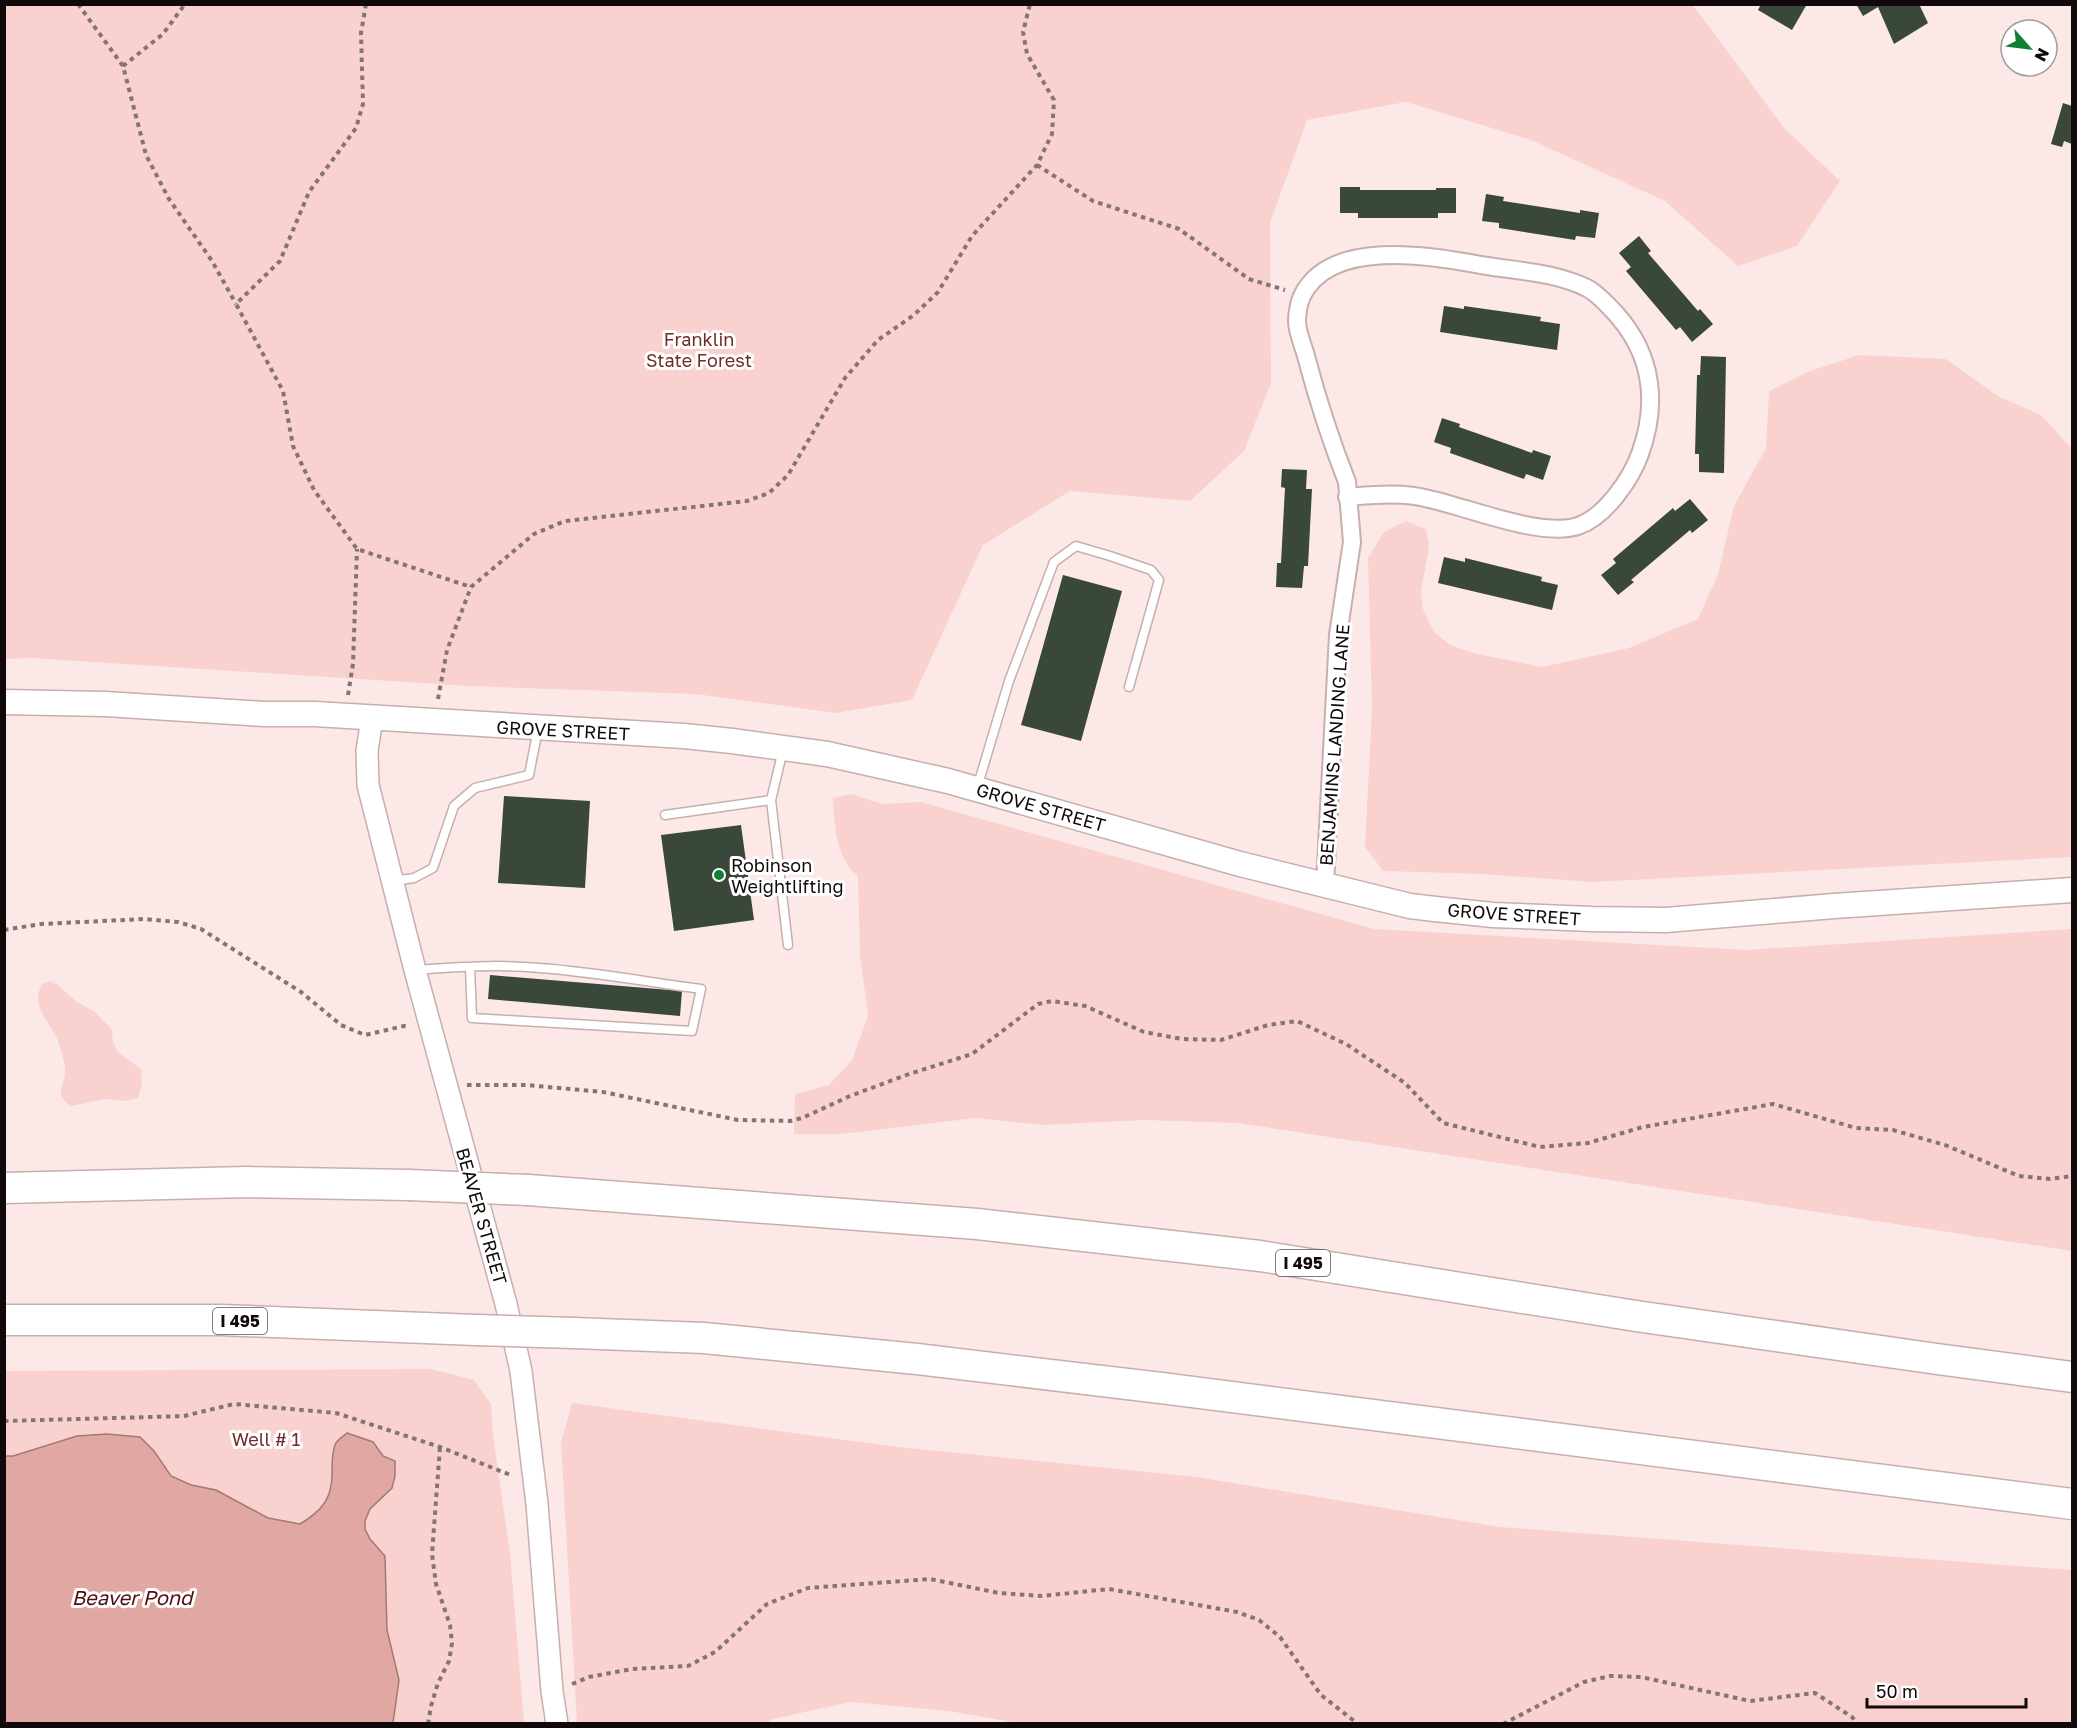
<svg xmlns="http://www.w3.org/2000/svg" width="2077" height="1728" viewBox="0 0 2077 1728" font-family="'Golos Text',sans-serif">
  <rect width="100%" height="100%" fill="#fce9e7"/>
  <path fill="#f9d2cf" d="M4,5H1693L1784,128L1840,181L1797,246L1738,266L1665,201L1531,140L1406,102L1307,120L1270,223L1271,383L1244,451L1190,501L1070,491L983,545L912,700L836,713L695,694L468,686L31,658L5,659Z
    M1859,355L1946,359L1998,396L2041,415L2072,449V857L1593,882L1482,874L1383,871L1365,847L1372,709L1368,558L1384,532L1406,521L1426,529L1429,547L1421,592L1423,609L1434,632L1450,645L1473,653L1542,667L1629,648L1698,619L1718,574L1734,506L1766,448L1769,391L1810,371Z
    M851,794L882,804L921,802L1374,929L1747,950L2072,929V1251L1238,1123L1145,1120L1042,1125L976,1118L841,1134H794L795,1094L829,1085L852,1060L868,1016L860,955L858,876C836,859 834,824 833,798Z
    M50,981L59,986L77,1002L95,1012L112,1030L113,1043L119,1053L141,1069L142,1084L138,1098L125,1101L105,1099L71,1106C52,1093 65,1088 65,1070C65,1063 62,1054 60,1047C55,1024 28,1010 42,984Z
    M431,1369L474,1380L491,1404L493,1436L510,1553L524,1723H393L399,1680L387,1630L385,1556L370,1539L365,1529V1521L369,1509L392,1488L390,1458L383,1456L332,1458C333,1493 330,1506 300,1524L268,1518L216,1490L191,1485L171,1476L154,1451L77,1436L13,1456H5L4,1371Z
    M572,1403L898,1447L1197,1477L1500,1527L2072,1570V1723L1023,1724L949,1711L851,1702L773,1719L767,1723H577L561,1443Z"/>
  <path fill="#e1a8a3" stroke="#a37875" stroke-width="1.5" d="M347,1433L373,1442L383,1456L395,1461V1476L392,1488L370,1509L365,1521V1529L370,1539L385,1556L387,1630L399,1680L393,1723H5V1456H13L77,1436L107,1434L140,1437L154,1451L171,1476L191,1485L216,1490L268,1518L300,1524C322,1511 333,1498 332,1471C332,1462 332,1450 336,1443C338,1439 344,1436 347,1433Z"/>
  <path fill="#3a473b" d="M1761,4H1807L1792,30L1758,10Z
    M1856,4H1919L1928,23L1894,44L1878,7L1863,16Z
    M2063,103L2072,106V144L2064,141L2062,147L2051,144Z
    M1340,187H1360V190H1436V188H1456V213H1438V218H1358V213H1340Z
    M1486,194L1504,197L1503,201L1580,213V210L1599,213L1595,238L1576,236L1575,240L1499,228V223L1482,221Z
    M1639,236L1651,251L1648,253L1698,311L1700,309L1713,324L1692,342L1680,327L1676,330L1626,271L1631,267L1619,253Z
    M1444,306L1464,309V306L1541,317L1540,321L1560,324L1557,350L1440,332Z
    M1701,356L1726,357L1724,473L1699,472V454H1695L1697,375H1700Z
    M1442,418L1460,424L1459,427L1532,453L1533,450L1551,456L1543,480L1526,474L1524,479L1450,453L1451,448L1434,442Z
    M1282,469L1307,470L1306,489H1312L1308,566H1304L1302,588L1276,587L1277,563H1281L1285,488L1281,487Z
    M1690,499L1708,520L1692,533L1690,530L1631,580L1634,582L1618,595L1601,575L1616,563L1613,559L1673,508L1675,511Z
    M1444,557L1465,562V558L1542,577L1541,581L1558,585L1552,610L1438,583Z
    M1063,575L1122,591L1081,741L1021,725Z
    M504,796L590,801L585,888L498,883Z
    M741,825L754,920L674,931L661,835Z
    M490,975L682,991L680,1016L488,999Z"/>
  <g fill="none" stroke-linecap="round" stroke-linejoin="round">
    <defs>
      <path id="service" d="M783,750L771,800L788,945
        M977,788L1009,681L1054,562L1076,546L1110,556L1151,570L1159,580L1129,687
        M665,815L771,800
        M392,881L414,878L433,868L454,806L475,788L529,775L538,729
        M415,970C456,967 499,964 540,968C594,972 648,982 701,989L692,1031L472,1018L470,967"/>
      <path id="minor" d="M1325,885L1338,635L1352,542L1347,482C1331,441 1317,398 1306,356C1303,345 1297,332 1297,321C1297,314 1299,302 1302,296C1331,236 1436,257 1487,266C1520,271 1557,273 1587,288C1598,294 1609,306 1617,315C1653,356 1658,404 1640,454C1631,479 1605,517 1578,526C1541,538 1467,507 1429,499C1402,492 1374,495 1347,497"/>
      <path id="tertiary" d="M372,718L367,751L368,785L415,970L506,1304L521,1371L537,1504L552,1691L557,1724"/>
      <path id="secondary" d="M4,702L105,704L264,714H315L684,736L732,741L827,754L948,781L1240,864L1410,906L1435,909L1493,915L1591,919L1666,920L1834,906L2072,890"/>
      <path id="motorway" d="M4,1188L247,1182L409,1185
        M528,1190L977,1224L1260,1256L1636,1316L1937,1359L2072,1377
        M4,1320H221L476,1330
        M574,1333L704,1338L917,1359L1161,1388L2072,1504"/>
    </defs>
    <use href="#service" stroke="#c6afad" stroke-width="11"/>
    <use href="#minor" stroke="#c6afad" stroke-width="20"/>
    <use href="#tertiary" stroke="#c6afad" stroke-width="24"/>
    <use href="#secondary" stroke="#c6afad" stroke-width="27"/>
    <use href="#motorway" stroke="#c6afad" stroke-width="33"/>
    <path stroke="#827574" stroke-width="4" stroke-dasharray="4.5 4.5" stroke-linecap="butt" d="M78,4L123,66L146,155L169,199L212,261L236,304
      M366,4L361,33L363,104L356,128L309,192L280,261L236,304L283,391L293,446L314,490L357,549L471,587
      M123,66L163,34L185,4
      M1037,165L1093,201L1179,229L1249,279L1285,290
      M348,695L353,664L357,549
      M438,699L447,650L471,587L534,534L565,521L747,501L769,493L788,475L845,378L878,340L914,315L938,292L972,236L1037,165L1052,134L1054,100L1027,54L1023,32L1030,4
      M4,930L41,924L144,919L178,922L201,929L301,992L341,1025L365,1035L404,1026L410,1027
      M467,1085H526L603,1092L738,1120L790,1121L802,1118L850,1096L909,1074L972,1054L1038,1004L1052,1001L1085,1006L1144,1032L1182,1039L1221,1040L1268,1025L1297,1021L1346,1044L1405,1083L1443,1123L1540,1147L1588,1143L1643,1127L1773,1104L1856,1128L1893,1130L1945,1145L2019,1176L2050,1179L2072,1176
      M4,1421L184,1416L234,1404L336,1413L440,1447L513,1476
      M572,1684L589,1677L632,1669L688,1666L715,1652L767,1604L808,1588L930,1579L999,1593L1042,1596L1109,1589L1237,1612L1259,1620L1280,1637L1321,1695L1358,1724
      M428,1724L431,1706L438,1683L449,1661L452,1643L450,1625L436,1584L432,1554L440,1447
      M1503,1724L1584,1682L1610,1676L1641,1677L1750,1701L1815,1693L1852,1717L1858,1724"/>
    <use href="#service" stroke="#fff" stroke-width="8"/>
    <use href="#minor" stroke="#fff" stroke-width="16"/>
    <use href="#tertiary" stroke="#fff" stroke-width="21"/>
    <use href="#secondary" stroke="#fff" stroke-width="24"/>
    <use href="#motorway" stroke="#fff" stroke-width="30"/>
    <defs>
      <path id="motorway-bridge" d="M409,1185L528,1190
        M476,1330L574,1333"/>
    </defs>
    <use href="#motorway-bridge" stroke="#c6afad" stroke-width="33" stroke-linecap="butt"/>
    <use href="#motorway-bridge" stroke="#fff" stroke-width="30"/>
  </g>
  <circle fill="#118037" stroke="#fff" stroke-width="2" cx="719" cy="875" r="6"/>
  <g text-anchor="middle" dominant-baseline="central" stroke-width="6" stroke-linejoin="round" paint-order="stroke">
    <g fill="#fff" stroke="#585353" stroke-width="1.5">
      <rect x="1276" y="1250" width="54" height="26" rx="4.5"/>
      <rect x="213" y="1308" width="54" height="26" rx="4.5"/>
    </g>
    <g font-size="16" font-weight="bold" fill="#110909">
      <text x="1303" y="1263">I 495</text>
      <text x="240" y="1321">I 495</text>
    </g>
    <g font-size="18" fill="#702b29" stroke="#fff">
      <text x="699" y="339">Franklin<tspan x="699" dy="21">State Forest</tspan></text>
      <text x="266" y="1439">Well # 1</text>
    </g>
    <g font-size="18" fill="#110909" stroke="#fff">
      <text transform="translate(563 730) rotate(3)">GROVE STREET</text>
      <text transform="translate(1334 745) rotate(-86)">BENJAMINS LANDING LANE</text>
      <text transform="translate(1041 807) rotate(16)">GROVE STREET</text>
      <text transform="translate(1514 914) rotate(4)">GROVE STREET</text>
      <text transform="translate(482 1216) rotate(74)">BEAVER STREET</text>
    </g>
    <g font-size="18" fill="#110909" stroke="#fff" text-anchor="start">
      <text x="731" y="865">Robinson<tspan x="731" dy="21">Weightlifting</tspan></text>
    </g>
    <g font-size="20" font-style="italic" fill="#500c10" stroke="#fff">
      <text x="132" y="1597">Beaver Pond</text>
    </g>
  </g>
  <rect width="2077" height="1728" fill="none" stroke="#110909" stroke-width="12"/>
  <g transform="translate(2029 48) rotate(118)"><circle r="28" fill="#ffffff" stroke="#a09d9d" stroke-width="1.5"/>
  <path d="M0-4.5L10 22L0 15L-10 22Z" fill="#118037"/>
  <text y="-9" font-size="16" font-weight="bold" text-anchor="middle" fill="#110909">N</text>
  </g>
  <path d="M1867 1698v9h159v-9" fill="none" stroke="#110909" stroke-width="3"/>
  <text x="1876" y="1698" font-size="18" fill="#110909" stroke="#ffffff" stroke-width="4.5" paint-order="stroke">50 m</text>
</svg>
